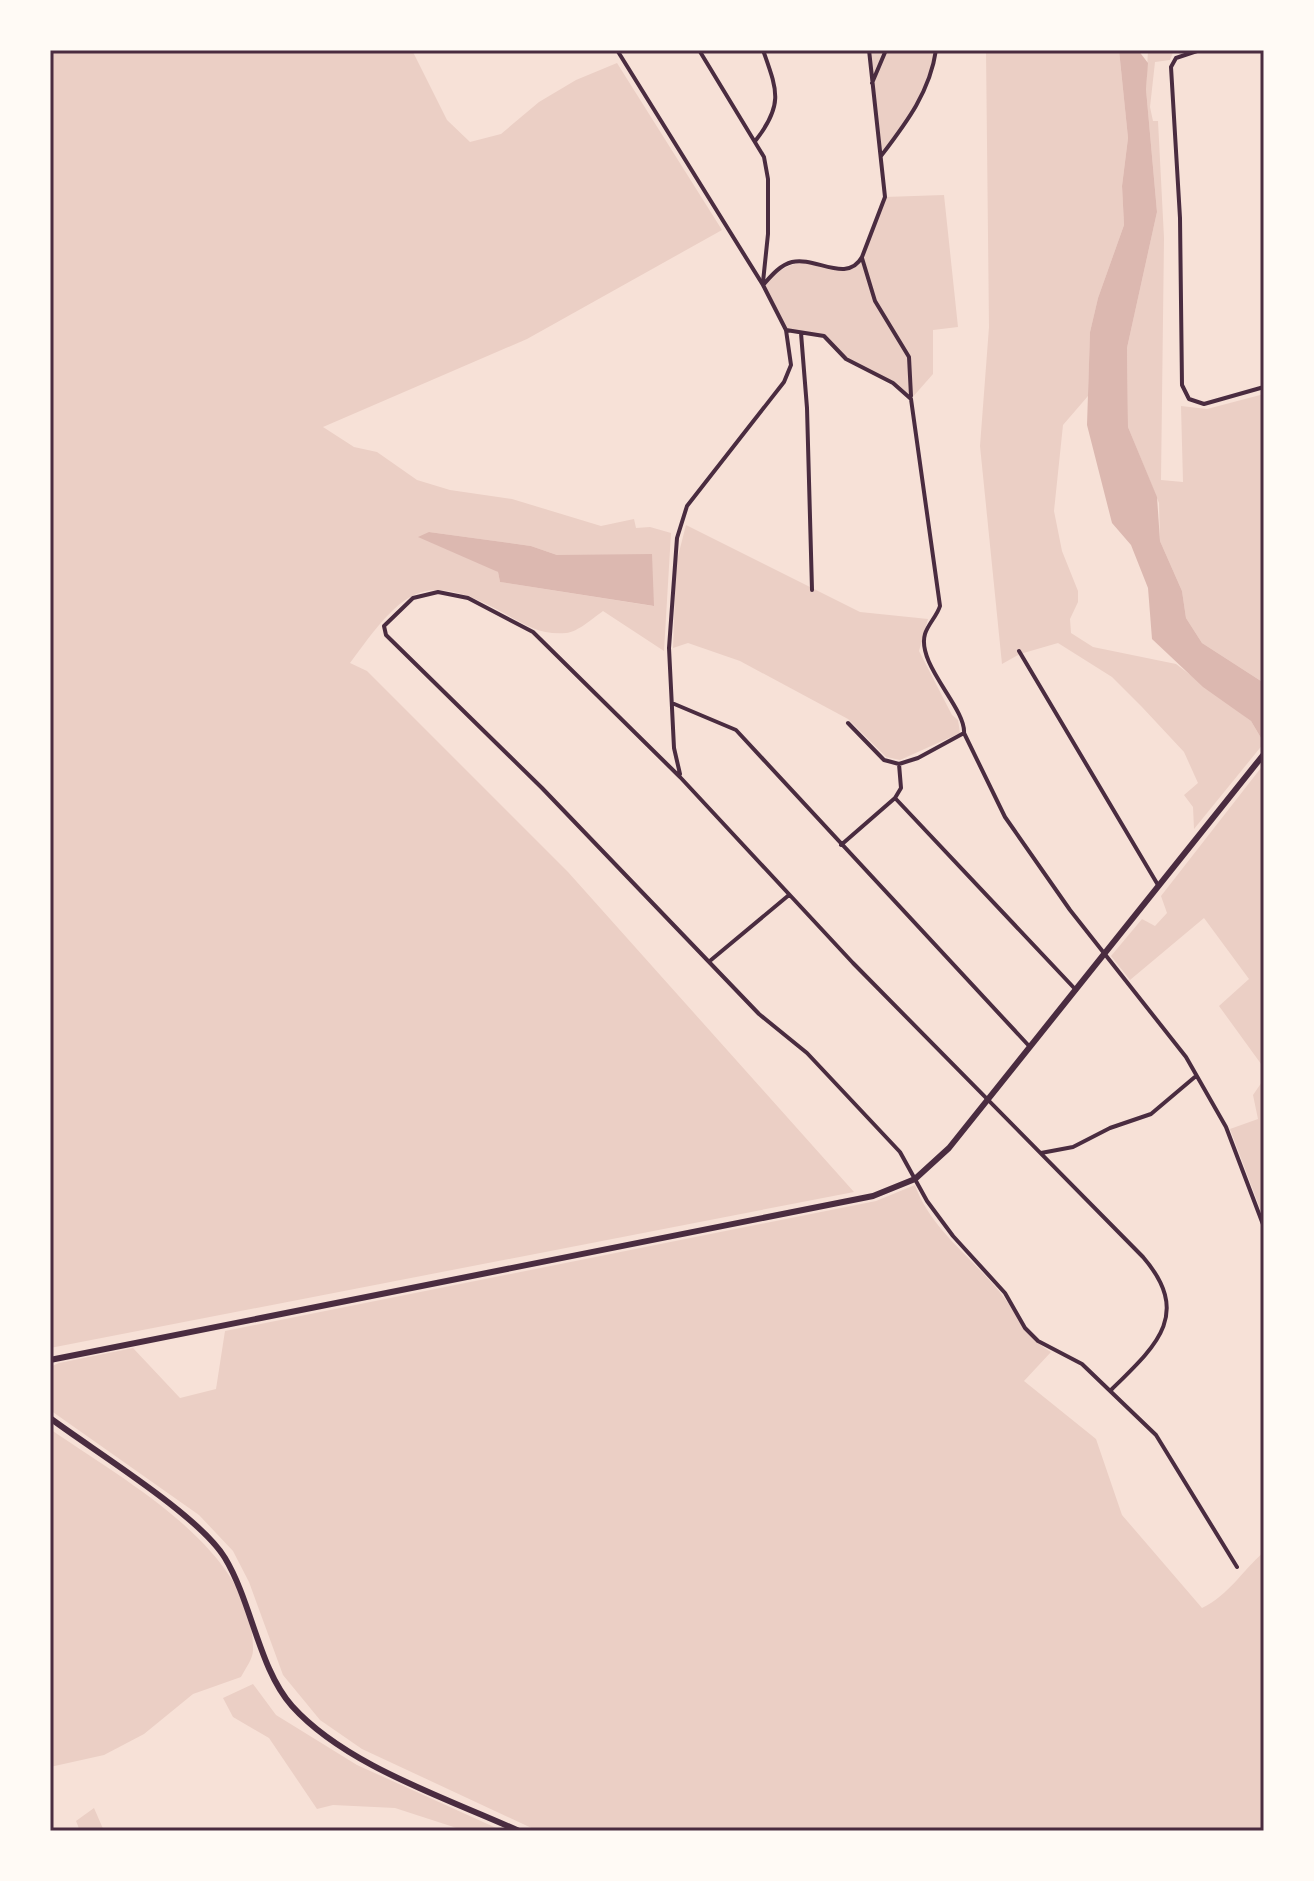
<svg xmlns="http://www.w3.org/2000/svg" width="1314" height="1881" viewBox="0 0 1314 1881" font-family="Rubik,sans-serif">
  <rect width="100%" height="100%" fill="#f7e1d7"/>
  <path fill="#ebcfc5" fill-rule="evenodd" d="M50,50H412L447,120L470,142L501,134L539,102L576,80L617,63L722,230L527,339L323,427L354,447L377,452L417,480L450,490L512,499L601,526L634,519L636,528L650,527L671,533L664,651L603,611C593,618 578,632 566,633C543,635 528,627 509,616C422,567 404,590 350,663L367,671L568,872L854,1192L50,1348ZM429,532L531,546L557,555L603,557L653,606L500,582L498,572Z
    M869,50H936C930,92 906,123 881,156Z
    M986,50H1119L1128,138L1122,186L1124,225L1098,298L1090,332L1088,396L1063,425L1054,511L1062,551L1078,591V602L1070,619L1071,633L1093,647L1176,664L1251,721L1264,743L1194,829L1193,807L1184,795L1198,783L1184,752L1142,707L1112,677L1058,643L1020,654L1002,664L980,446L989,327Z
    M1148,50H1174L1170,60L1155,62L1150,107L1153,121H1158L1164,238L1161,480L1183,482L1181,406L1207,409L1264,394V683L1202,643L1186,618L1182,591L1160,541L1159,503L1128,427L1127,348L1157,212L1146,89Z
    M944,195L958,327L933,330V374L911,399L893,383L846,359L824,336L786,330L763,285C811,238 820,283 858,264L885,197Z
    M686,525L860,612L928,619L919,651L952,715L958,720L960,733L900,760L886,757L848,719L740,661L688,643L673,648L676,564Z
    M1264,764V1068L1219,1006L1249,979L1204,918L1130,980L1111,956L1142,919L1155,926L1167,913L1161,896Z
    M1264,1079V1219L1230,1129L1258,1119L1253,1095Z
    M915,1185C930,1228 971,1257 999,1291C1018,1314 1024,1336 1051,1352L1024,1381L1096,1439L1122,1515L1202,1608C1229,1595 1241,1572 1264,1552V1831H538L362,1749L320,1720L283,1675L249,1582L233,1551L199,1515L50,1410V1367L59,1363L133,1348L180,1398L216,1389L225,1331L876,1201Z
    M50,1429C121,1479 255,1549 253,1650C253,1659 245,1669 241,1677L193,1694L144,1734L104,1755L50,1767Z
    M253,1684L276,1715L357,1765L503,1831H466L395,1808L333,1805L317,1809L269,1738L233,1717L223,1698Z
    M94,1808L104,1831H80L76,1821Z"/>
  <path fill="#dcb8b0" d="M1119,50H1138L1148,63L1146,89L1157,212L1127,348L1128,427L1157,497L1160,541L1182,591L1186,618L1202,643L1264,683V743L1251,721L1203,687L1152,639L1148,588L1131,545L1112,523L1087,425L1090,332L1098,298L1124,225L1122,186L1128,138Z
    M429,532L531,546L557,555L652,554L654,606L500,582L498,572L418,537Z"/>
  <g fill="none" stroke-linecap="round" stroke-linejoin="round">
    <path stroke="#4a2c40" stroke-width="4" d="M617,50L763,285L786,330L791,365L784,382L687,506L677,538L669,648L674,748L680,774
      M699,50L764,157L768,179V234L763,282
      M1200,50L1176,58L1171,67L1180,218L1182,385L1189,399L1204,404L1264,387
      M872,83L886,50
      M756,140C784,104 777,90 763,50
      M881,156C906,123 930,92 936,50
      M862,258L875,301L909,357L911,396
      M763,285C771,276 780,265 792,262C815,256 847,284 862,257L885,197L869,50
      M786,330L824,336L846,359L893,383L911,399L940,606C937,616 928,624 925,634C916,664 966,708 964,733L1005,817L1070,910L1186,1057L1226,1127L1264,1227
      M801,333L807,408L812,590
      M1019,651L1158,885
      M672,703L736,730L1030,1047
      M848,723L884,760L899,764L901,788L895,798L1076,990
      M899,764L918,758L964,733
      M841,845L895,798
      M711,960L789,895
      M1041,1153L1073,1147L1110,1128L1151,1114L1196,1076
      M1112,1389C1157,1345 1192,1314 1143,1257L853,963L680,777L533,632L468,598L438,592L413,598L384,626L386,635L542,788L759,1014L807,1053L900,1152L927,1201L953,1236L1005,1293L1025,1328L1038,1341L1082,1364L1156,1435L1237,1567"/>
    <path stroke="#4a2c40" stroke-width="6" d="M50,1360L873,1196L915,1179L949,1148L1264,754
      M50,1418C94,1451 199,1515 225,1558C252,1603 259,1669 292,1706C346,1766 447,1798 519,1831"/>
  </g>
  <rect width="1314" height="1881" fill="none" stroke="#fffaf5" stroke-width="104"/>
  <rect x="52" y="52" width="1210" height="1777" fill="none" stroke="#4a2c40" stroke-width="3"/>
</svg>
